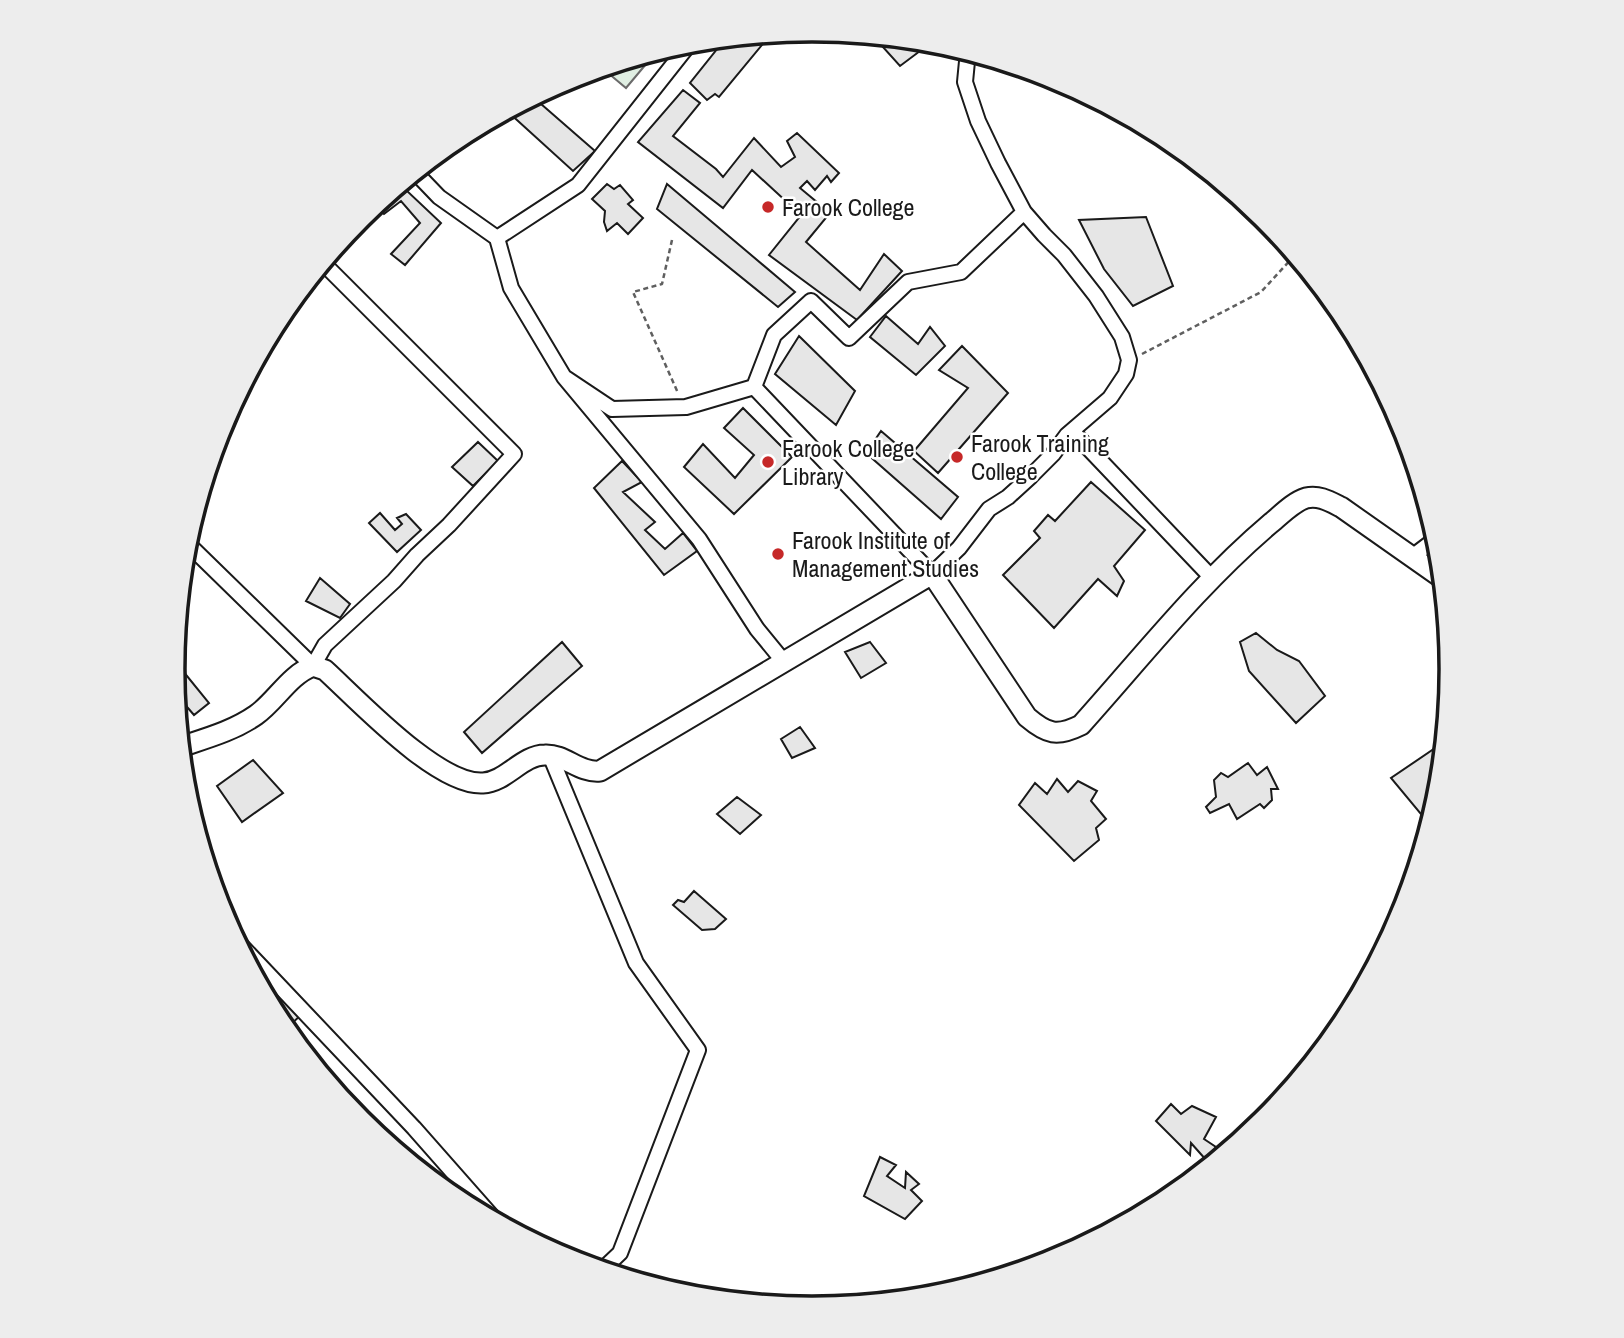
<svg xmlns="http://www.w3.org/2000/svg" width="1624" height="1338" viewBox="0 0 1624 1338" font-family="'Archivo Narrow',sans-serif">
  <rect width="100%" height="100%" fill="#fff"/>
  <path fill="#e0efe3" stroke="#6a6a6a" stroke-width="2" d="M657,51L626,88L602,68Z"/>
  <path fill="#e6e6e6" stroke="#1a1a1a" stroke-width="2" d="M771,34L719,97L715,94L707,100L690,83L726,38Z
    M873,36L932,42L900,66Z
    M683,90L700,103L673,136L716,169L723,177L754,138L781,167L795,157L787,141L797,133L839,173L831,182L827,176L815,190L807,181L800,188L830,213L806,242L860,290L884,254L902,271L857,320L769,255L801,215L752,170L723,208L638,142Z
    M533,97L595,151L573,171L507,111Z
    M410,176L415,181L407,191L441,223L405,265L391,254L420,223L401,201L384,214L375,205Z
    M607,184L614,189L620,185L633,200L628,204L643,218L628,234L617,223L607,231L604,222L605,211L592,199Z
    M667,184L795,292L778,307L657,209Z
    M1146,217L1173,286L1133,306L1104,269L1079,220Z
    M886,316L918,344L930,327L945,346L916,375L870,337Z
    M799,336L855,391L836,425L775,374Z
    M962,346L1008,393L938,473L914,451L968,388L939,370Z
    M743,408L792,457L734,514L684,467L703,444L735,478L754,455L724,428Z
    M881,431L958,497L941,519L866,453Z
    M478,442L498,461L473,486L452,467Z
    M622,461L642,482L623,492L655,522L645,530L665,549L683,533L697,551L664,575L594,488Z
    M1091,482L1145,530L1114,566L1124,581L1117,596L1098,579L1054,628L1003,575L1040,538L1034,531L1048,515L1055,521Z
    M380,513L395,530L402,524L397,518L406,514L421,530L397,552L369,523Z
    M320,578L350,604L340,618L306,601Z
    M1256,633L1277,650L1299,661L1325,696L1296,723L1249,671L1240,642Z
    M562,642L582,666L482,753L464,732Z
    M870,642L886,663L861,678L845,652Z
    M174,660L209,703L194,715L175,693Z
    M800,727L815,748L792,758L781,739Z
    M1444,742L1439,794L1430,825L1391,778Z
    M253,760L283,793L242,822L217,786Z
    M1248,763L1257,775L1267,767L1278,789H1271L1272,800L1264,808L1260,804L1237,819L1229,804L1210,813L1206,807L1216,797L1214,780L1221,773L1228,777Z
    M1057,779L1068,792L1078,781L1097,791L1091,801L1106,819L1096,828L1099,840L1074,861L1019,805L1035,783L1047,794Z
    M737,797L761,815L740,834L717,814Z
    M694,891L726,919L715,929L702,930L673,905L678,900L684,902Z
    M280,990L304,1012L285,1030L269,1002Z
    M1171,1104L1181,1114L1192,1106L1216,1117L1204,1139L1216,1147L1207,1161L1191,1143L1190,1155L1156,1121Z
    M880,1157L896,1165L887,1176L905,1188L906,1172L919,1184L911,1190L922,1201L905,1219L864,1196Z"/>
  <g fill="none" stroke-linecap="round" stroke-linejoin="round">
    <defs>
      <path id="minor" d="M415,172L439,197L497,238L511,288L564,377L699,539L757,629L784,662
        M497,238L578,185L691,42
        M564,377L612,409L686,407L754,387L932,574L959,548L989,509L1008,497L1031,476L1053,454L1067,435L1110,398L1126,374L1129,360L1122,337L1096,296L1064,255L1044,235L1024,212L998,163L978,121L965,82L968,51
        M754,387L774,335L811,301L849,338L908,282L961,272L1024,212
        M1072,431L1213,579
        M186,542L313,666L325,645L394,581L417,555L449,525L514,454L323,263
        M1412,557L1437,538
        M550,755L636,963L698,1050L620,1253L602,1270
        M234,938L414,1128L496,1221"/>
      <path id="secondary" d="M180,747C207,738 233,731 256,715C276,701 289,675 313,666L325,670C358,700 438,786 483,783C506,782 522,755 545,755C565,754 579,773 600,771L932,574L1027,717C1047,734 1057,737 1081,725C1142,657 1200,583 1271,523C1281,515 1293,502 1306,498C1319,495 1329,501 1341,507L1442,578"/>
    </defs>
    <use href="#minor" stroke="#1a1a1a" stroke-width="18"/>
    <use href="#secondary" stroke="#1a1a1a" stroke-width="23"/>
    <path stroke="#5f5f5f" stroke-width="2.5" stroke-dasharray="5 3.5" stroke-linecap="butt" d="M672,240L662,284L633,292L678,393
      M1142,354L1261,292L1295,255"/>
    <use href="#minor" stroke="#fff" stroke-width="14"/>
    <use href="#secondary" stroke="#fff" stroke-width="19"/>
  </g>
  <g fill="#c62828" stroke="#fff" stroke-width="2.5">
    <circle cx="768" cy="207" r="7"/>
    <circle cx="957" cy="457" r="7"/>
    <circle cx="768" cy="462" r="7"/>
    <circle cx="778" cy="554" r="7"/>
  </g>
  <g text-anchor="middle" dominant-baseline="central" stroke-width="5" stroke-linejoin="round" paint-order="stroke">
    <g font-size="24" fill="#1a1a1a" stroke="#fff" text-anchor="start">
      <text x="782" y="207">Farook College</text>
      <text x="971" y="443">Farook Training<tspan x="971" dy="28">College</tspan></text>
      <text x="782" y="448">Farook College<tspan x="782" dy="28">Library</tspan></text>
      <text x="792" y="540">Farook Institute of<tspan x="792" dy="28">Management Studies</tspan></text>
    </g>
  </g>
  <path d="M0 0H1624V1338H0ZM185 669a627 627 0 1 1 1254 0a627 627 0 1 1-1254 0Z" fill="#ededed" fill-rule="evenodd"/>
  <path fill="none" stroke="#1a1a1a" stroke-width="3.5" d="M185 669a627 627 0 1 1 1254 0a627 627 0 1 1-1254 0Z"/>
</svg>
